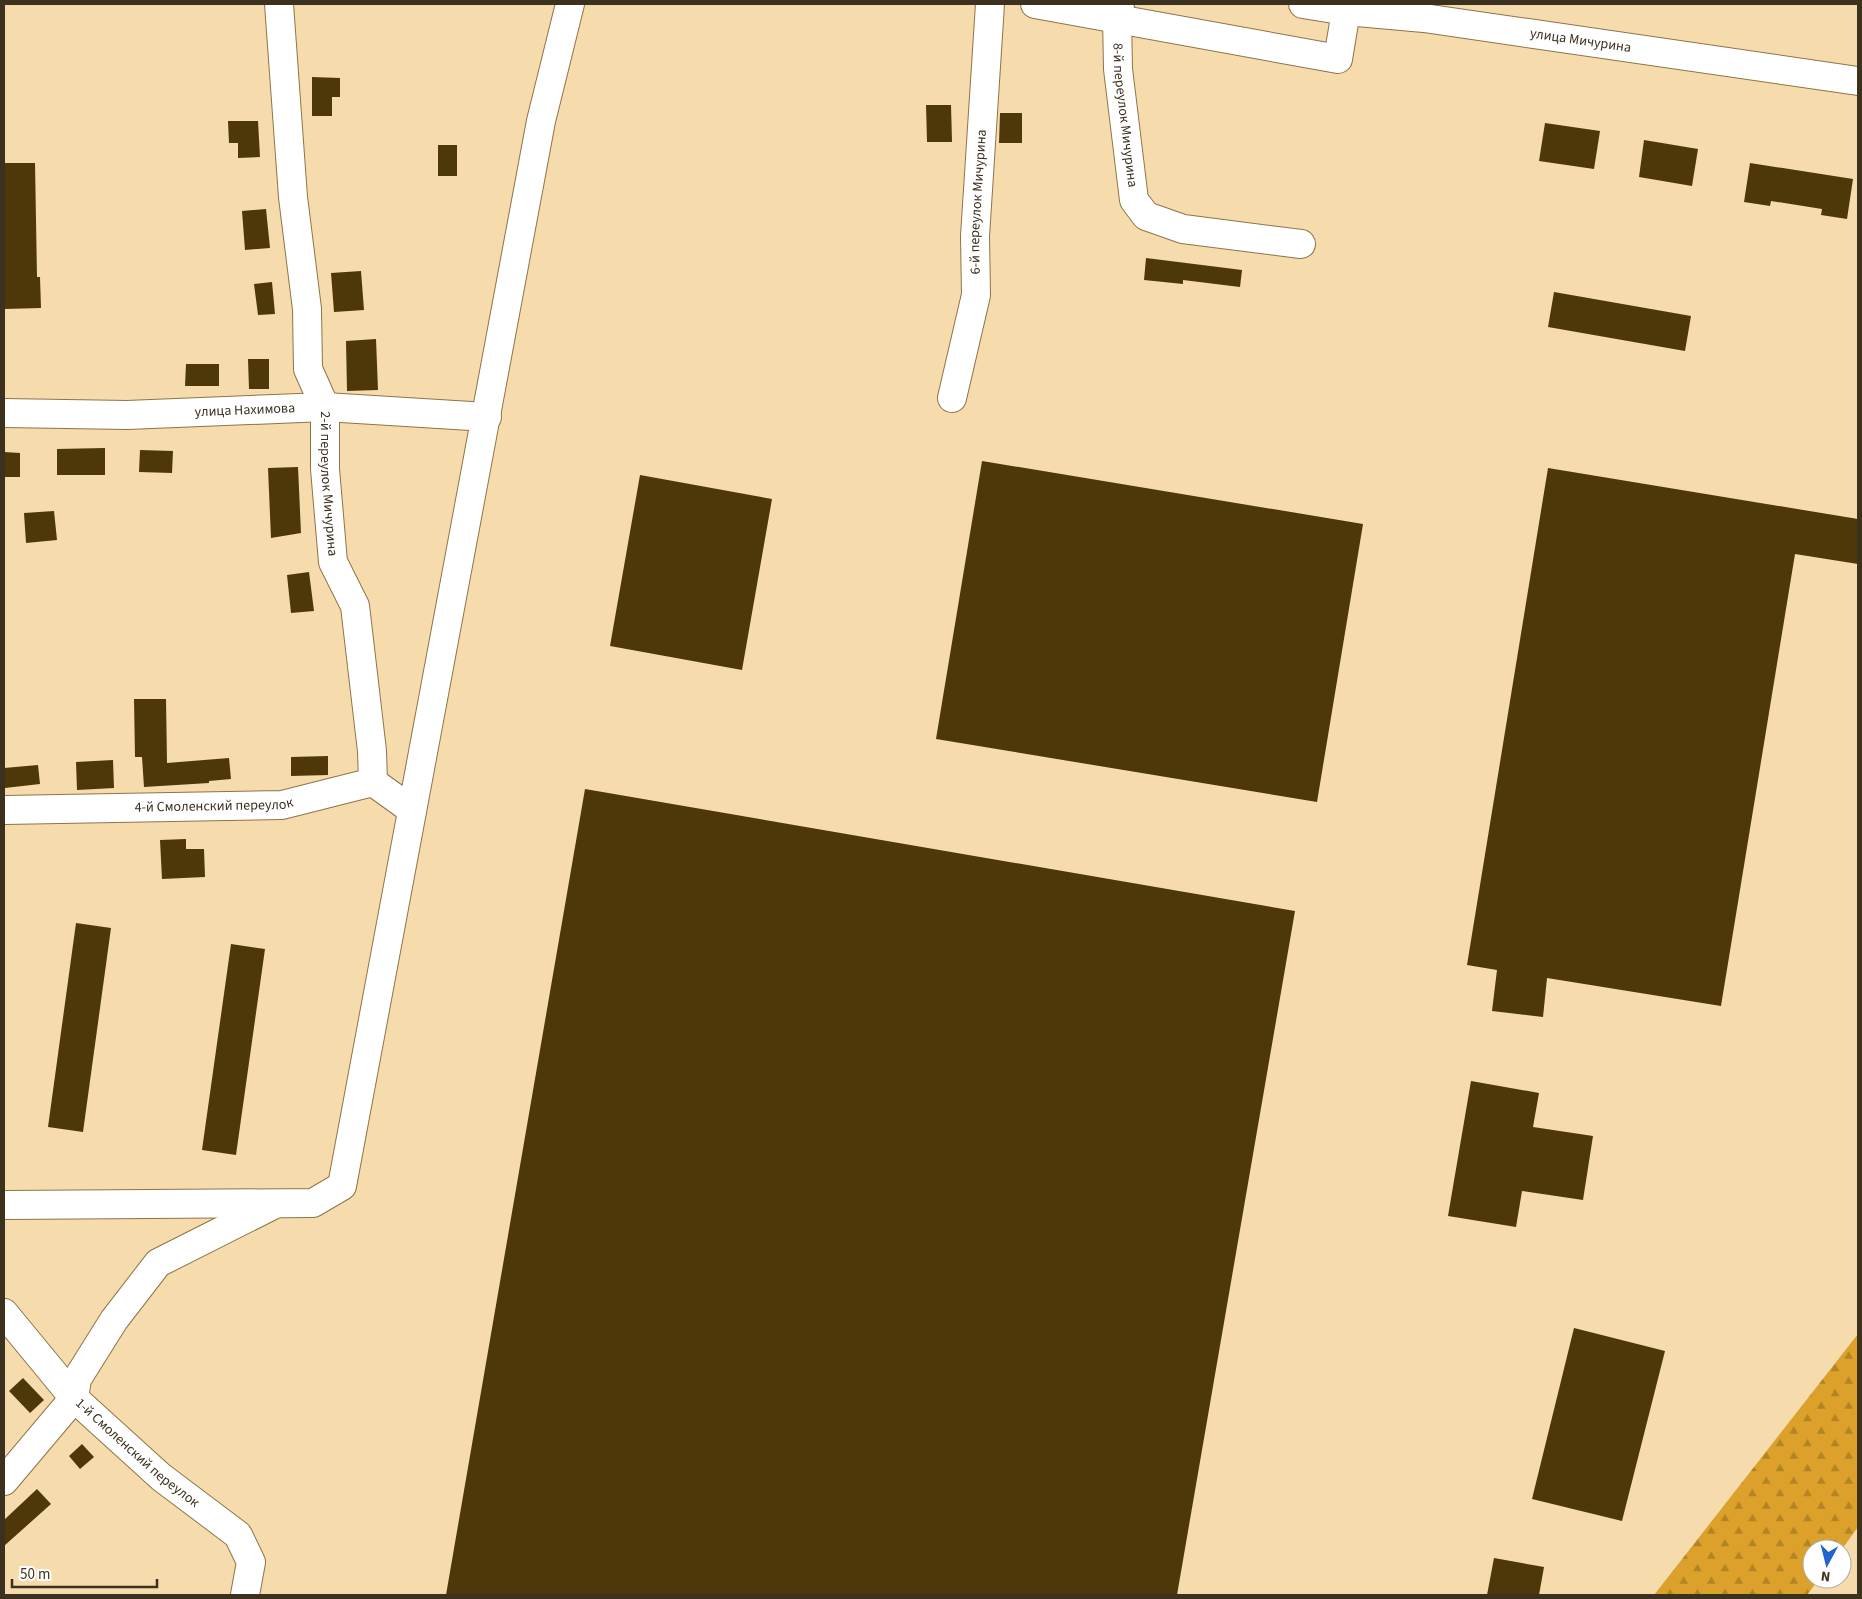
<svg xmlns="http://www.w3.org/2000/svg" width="1862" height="1599" viewBox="0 0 1862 1599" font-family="'Source Sans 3',sans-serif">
  <defs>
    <pattern id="forest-firs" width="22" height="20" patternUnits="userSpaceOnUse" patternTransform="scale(1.25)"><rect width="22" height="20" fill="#dba12a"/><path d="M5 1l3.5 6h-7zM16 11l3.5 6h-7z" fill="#b38423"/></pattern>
  </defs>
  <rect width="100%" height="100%" fill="#f6dbac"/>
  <path fill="url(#forest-firs)" d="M1858,1334V1527L1842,1549H1812V1579H1819L1807,1595H1654Z"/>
  <path fill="#4e3709" d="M312,77L340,78V97H332V116H312Z
    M926,105H951L952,142H927Z
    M1000,113H1022V143H999Z
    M228,121H258L260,157L238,158V143H229Z
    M1545,123L1600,131L1594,169L1539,161Z
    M1644,140L1698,149L1692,186L1639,177Z
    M438,145H457V176H438Z
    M4,163H35L37,277H40L41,308L4,309Z
    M1750,163L1853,179L1847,219L1821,215L1822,209L1771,201L1770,206L1744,202Z
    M266,209L270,248L245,250L242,211Z
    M1146,258L1242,270L1240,287L1183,280V284L1144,280Z
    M361,271L364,310L334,312L331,273Z
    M272,282L275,314L258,315L254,284Z
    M1554,292L1691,316L1685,351L1548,327Z
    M376,339L378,390L347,391L346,341Z
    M248,359H269V389H249Z
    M186,364H219V386H185Z
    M105,448V475H57V449Z
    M140,450L173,451L172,473L139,472Z
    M4,452L20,453V477H4Z
    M982,461L1363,524L1317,802L936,739Z
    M298,467L301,533L271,538L268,468Z
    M1548,468L1858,519V564L1795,554L1721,1006L1547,978L1543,1017L1492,1011L1497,970L1467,965Z
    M640,475L772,499L742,670L610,646Z
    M54,511L57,540L26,543L24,513Z
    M309,572L314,611L291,613L287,575Z
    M134,699H166L167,763L229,758L231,779L209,781V783L144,787L142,757H135Z
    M328,756V775L291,776V757Z
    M113,760L114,788L77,790L76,762Z
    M38,765L40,784L5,788L4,768Z
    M585,789L1295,911L1177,1595H446Z
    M186,839V849H204L205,877L162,879L160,840Z
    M76,923L111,928L83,1132L48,1127Z
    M231,944L265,949L236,1155L202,1150Z
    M1471,1081L1539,1093L1533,1127L1593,1136L1583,1200L1522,1191L1516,1227L1448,1216Z
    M1574,1328L1665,1351L1622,1521L1532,1499Z
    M23,1378L44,1400L30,1413L9,1391Z
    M82,1444L94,1457L80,1469L69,1456Z
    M37,1489L51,1504L4,1546V1520Z
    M1494,1558L1544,1567L1539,1595H1487Z"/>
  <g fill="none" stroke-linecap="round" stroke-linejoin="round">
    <defs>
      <g id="minor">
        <path id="s1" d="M279,4L293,197L307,309L308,369L325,407V469L333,562L355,606L372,751L373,782"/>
        <path d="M1035,4L1338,59L1346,11"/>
        <path id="s2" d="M1120,4L1117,17L1118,69L1134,200L1146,216L1183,229L1301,244"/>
        <path id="s3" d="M952,398L976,295L975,236L990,4"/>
        <path id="s4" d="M4,413L127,415L325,407L487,417"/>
        <path id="s5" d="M4,810L282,805L373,782L412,810"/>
        <path d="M4,1205L313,1203L342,1186L541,121L570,4"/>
        <path id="s6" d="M4,1313L74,1398L161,1477L238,1535L251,1562L245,1595"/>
        <path d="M4,1481L74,1398L77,1379L114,1320L158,1263L271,1206"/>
      </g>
      <g id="major">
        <path id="s7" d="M1303,4L1346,11L1424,18L1858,81"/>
      </g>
    </defs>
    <use href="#minor" stroke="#8d7448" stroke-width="30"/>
    <use href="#major" stroke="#8d7448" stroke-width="30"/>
    <use href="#minor" stroke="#fff" stroke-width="28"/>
    <use href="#major" stroke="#fff" stroke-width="28"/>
  </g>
  <g text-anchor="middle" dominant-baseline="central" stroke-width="5" stroke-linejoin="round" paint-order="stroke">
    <g font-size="14" fill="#3b311e" stroke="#fff">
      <text stroke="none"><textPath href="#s7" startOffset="280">улица Мичурина</textPath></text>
      <text stroke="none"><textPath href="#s2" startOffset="112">8-й переулок Мичурина</textPath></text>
      <text stroke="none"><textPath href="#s3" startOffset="199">6-й переулок Мичурина</textPath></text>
      <text stroke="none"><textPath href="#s4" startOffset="241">улица Нахимова</textPath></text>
      <text stroke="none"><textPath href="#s1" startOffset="485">2-й переулок Мичурина</textPath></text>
      <text stroke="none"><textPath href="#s5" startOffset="210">4-й Смоленский переулок</textPath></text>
      <text stroke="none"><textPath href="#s6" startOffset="194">1-й Смоленский переулок</textPath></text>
    </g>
  </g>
  <rect width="1862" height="1599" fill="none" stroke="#3b311e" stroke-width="10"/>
  <g transform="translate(1827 1564) rotate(187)"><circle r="24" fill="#ffffff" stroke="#b1ada5"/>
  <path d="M0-4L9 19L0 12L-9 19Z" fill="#2263cf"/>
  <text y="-8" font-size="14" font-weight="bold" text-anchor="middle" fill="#3b311e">N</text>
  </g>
  <path d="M12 1579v8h145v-8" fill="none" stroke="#3b311e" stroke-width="2.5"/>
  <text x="20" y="1579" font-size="15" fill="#3b311e" stroke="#ffffff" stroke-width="4" paint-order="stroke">50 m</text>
</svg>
